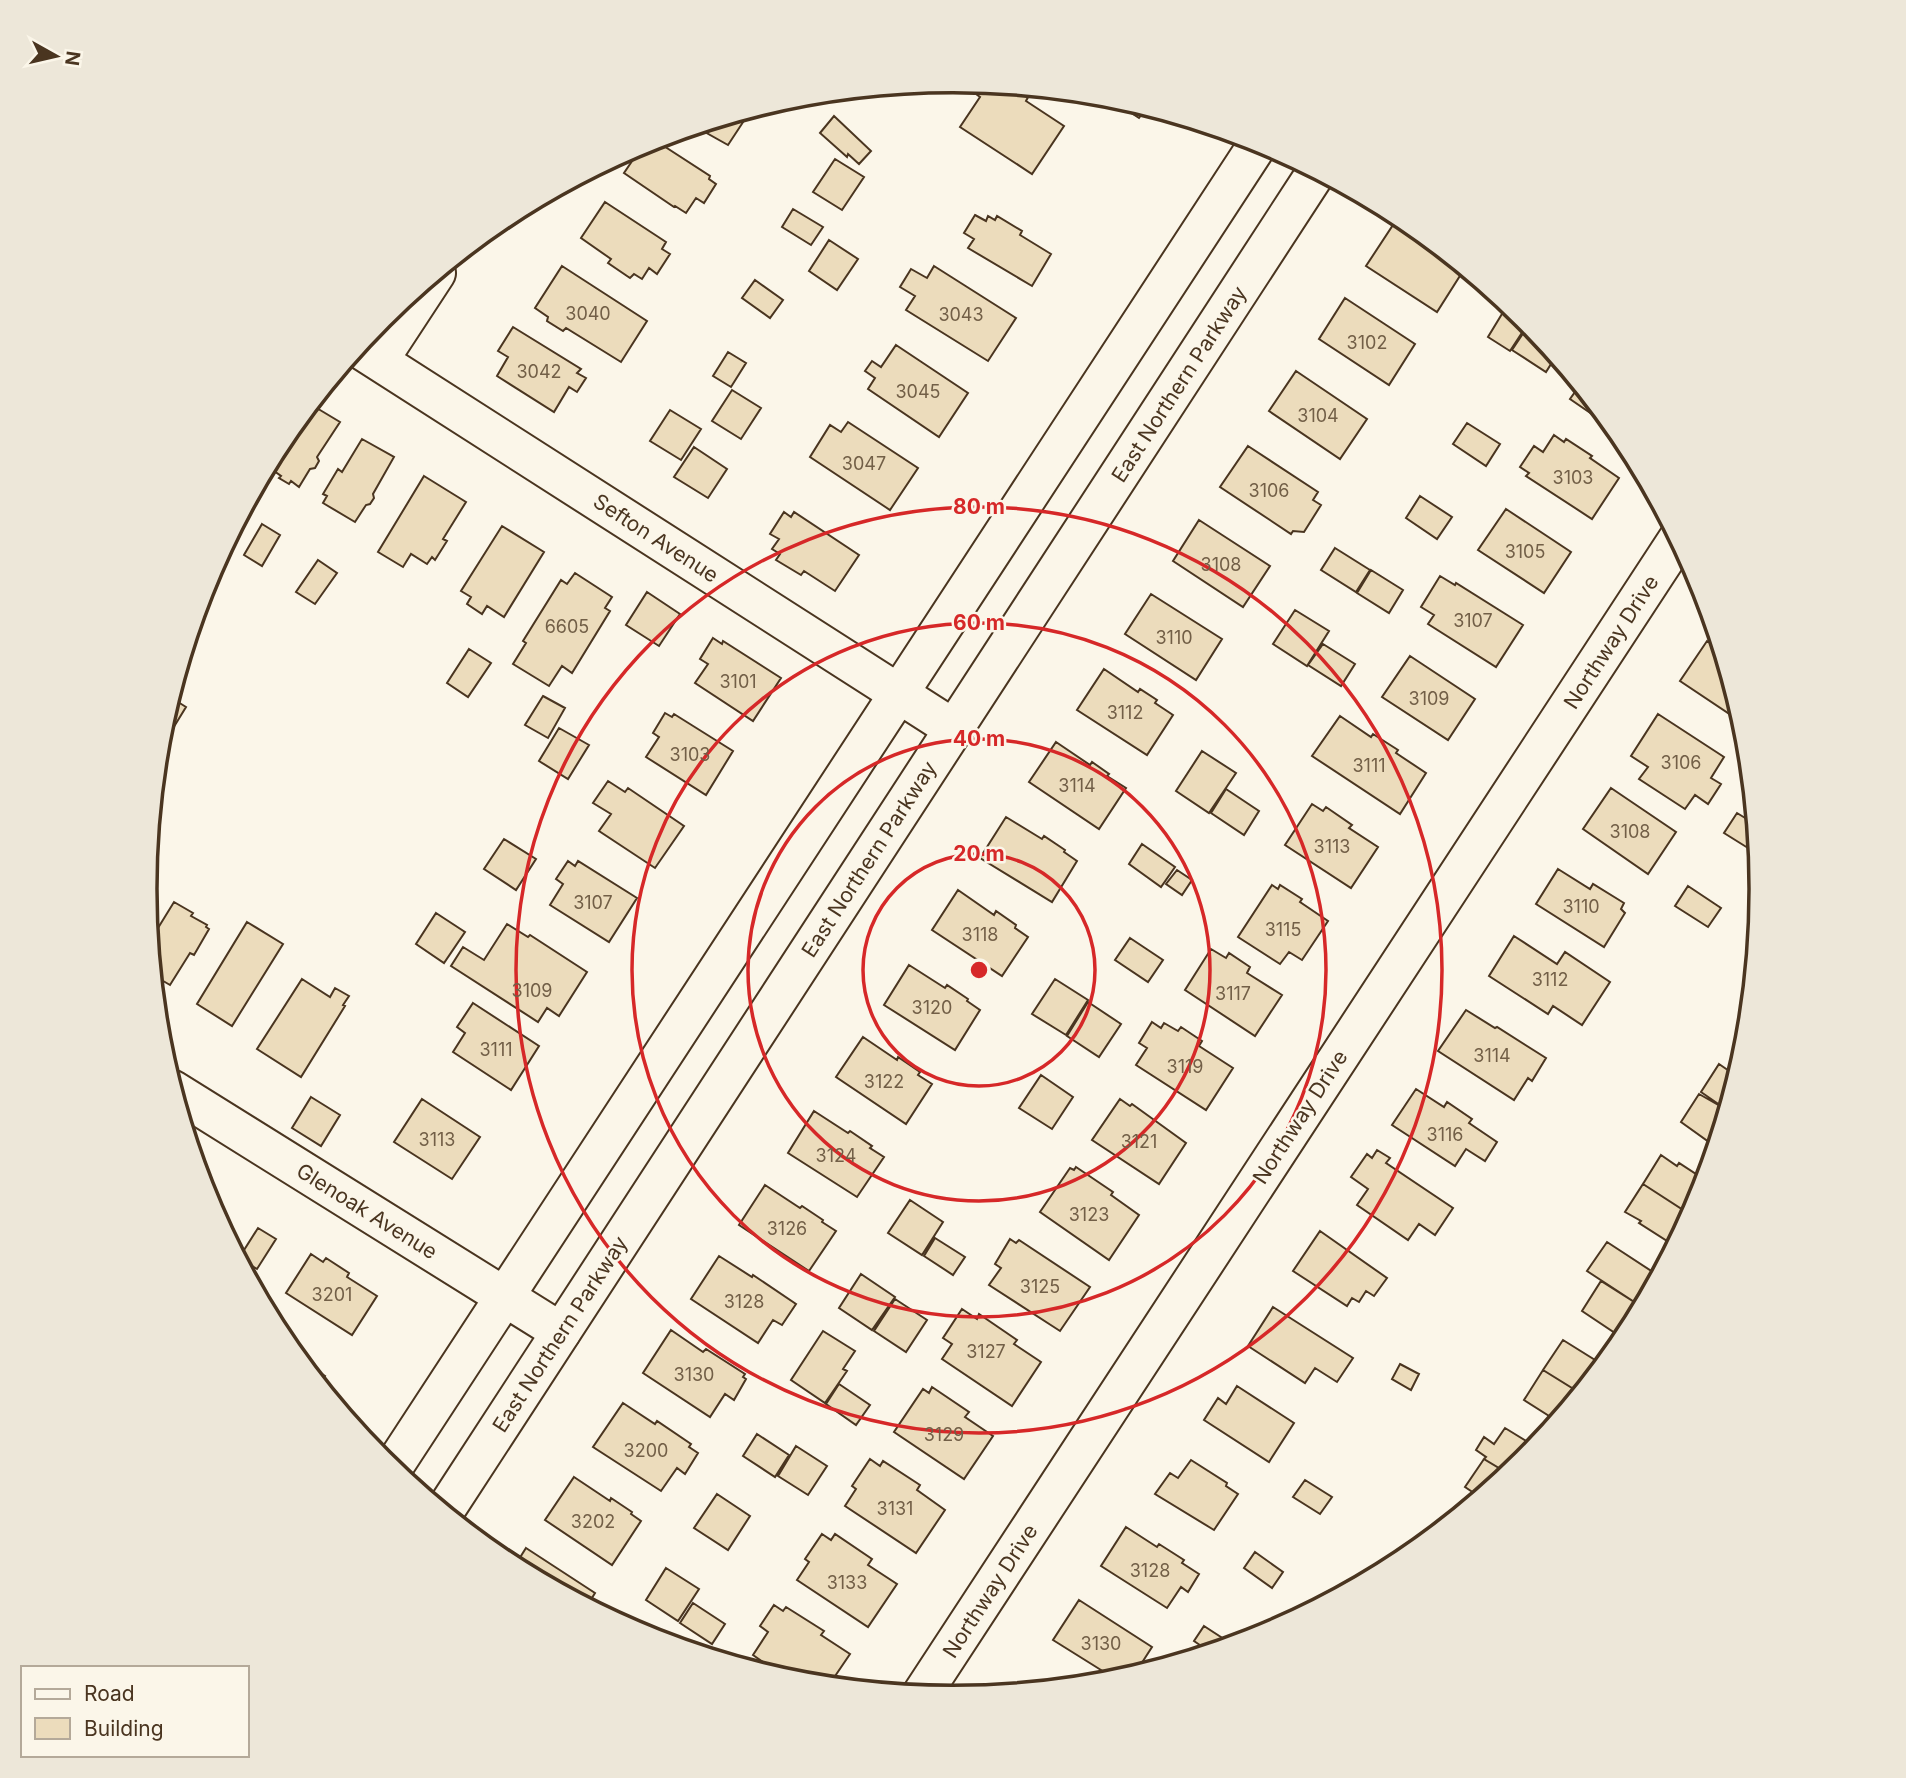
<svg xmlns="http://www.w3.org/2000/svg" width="1906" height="1778" viewBox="0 0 1906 1778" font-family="Inter,sans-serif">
  <rect width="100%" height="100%" fill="#fbf6e9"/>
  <path fill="#ecdcbc" stroke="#4a3520" stroke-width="2" d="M977,83L1033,88L1026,101L1064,126L1032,174L960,127L980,97L972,91Z
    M1105,96H1111L1147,107L1139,118Z
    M751,110L728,145L696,127L697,126Z
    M834,116L871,151L859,164L848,154L847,157L820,133Z
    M653,139L710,176L709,179L716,184L704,203L696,198L686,213L675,206L674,207L624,173L645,142Z
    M835,159L864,177L842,210L813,192Z
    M605,202L666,242L662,249L670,254L657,274L649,268L642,279L634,274L630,278L608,263L611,259L581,238Z
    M793,209L823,227L811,245L782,227Z
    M975,215L986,221L988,216L995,220L997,216L1022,231L1020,235L1051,254L1032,286L968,248L974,239L964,233Z
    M1393,225L1463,271L1437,312L1366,266Z
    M829,240L858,259L837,290L809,271Z
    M562,266L647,321L621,362L566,328L563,331L547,321L548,317L535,308Z
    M934,266L1016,318L988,361L906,310L915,296L900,287L911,269L927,278Z
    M755,280L783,300L770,318L742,298Z
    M1345,298L1415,344L1389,385L1319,339Z
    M1508,304L1529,322L1510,351L1488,337Z
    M1530,323L1556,356L1546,372L1512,350Z
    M513,327L581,369L577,373L586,378L577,392L569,387L554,412L497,376L508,357L498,351Z
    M896,345L968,393L939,437L868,389L875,378L865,371L872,361L881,367Z
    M728,352L746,363L731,387L713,376Z
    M1296,371L1367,419L1340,459L1269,411Z
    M1580,385L1618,432L1570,399Z
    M732,390L761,408L741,439L712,421Z
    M310,404L340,422L317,457L319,461L315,468L310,469L299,487L291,481L289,484L279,478L281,476L267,466L281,439Z
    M670,410L701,429L681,460L650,441Z
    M848,422L918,468L890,510L810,457L830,425L841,432Z
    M1467,423L1500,444L1486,466L1453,444Z
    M1554,435L1564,442L1566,439L1592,456L1590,458L1619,478L1592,519L1526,476L1529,473L1520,467L1534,446L1543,452Z
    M362,439L394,457L373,494L374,498L370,504L366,505L355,522L323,503L327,496L323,494L338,469L342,472Z
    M1248,446L1318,492L1313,500L1321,505L1304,532L1293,531L1291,534L1220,487Z
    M694,447L727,469L708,498L674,477Z
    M424,476L466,502L443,539L447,541L435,560L432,557L427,564L411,554L403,567L378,552Z
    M1420,496L1452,517L1437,539L1406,518Z
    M1506,509L1571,552L1544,593L1478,550Z
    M784,512L791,517L794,512L859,555L835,591L804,571L801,575L776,560L780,554L772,549L779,539L770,534Z
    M1199,520L1270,566L1243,607L1173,561Z
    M262,524L280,535L262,566L244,555Z
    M502,526L544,552L504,617L487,606L482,614L467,604L471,597L461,591Z
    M1335,548L1370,570L1356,592L1321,570Z
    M318,560L337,573L315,604L296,592Z
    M1371,570L1403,590L1389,613L1357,593Z
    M575,573L612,597L605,608L610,611L572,673L562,666L549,686L513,664L526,643L523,641L561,580L567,584Z
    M1440,576L1455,585L1456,583L1523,625L1496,667L1428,624L1434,615L1421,607Z
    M647,592L680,614L659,646L626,625Z
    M1151,594L1222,639L1196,680L1125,634Z
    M1295,610L1329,631L1307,666L1273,644Z
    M713,638L722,644L723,641L781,678L753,721L695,683L708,664L700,659Z
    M1707,641L1721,650L1743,723L1680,681Z
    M1323,644L1355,664L1341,686L1308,665Z
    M469,649L491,663L468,697L447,683Z
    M1410,656L1475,699L1448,740L1382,697Z
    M1104,669L1138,692L1140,689L1157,700L1155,703L1173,715L1147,755L1077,710Z
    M543,696L565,708L548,738L525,725Z
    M170,697L186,707L172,730L162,724Z
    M665,713L672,717L674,714L733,751L706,795L646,757L659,737L653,733Z
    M1658,714L1724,757L1711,778L1721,784L1708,804L1695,795L1685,809L1639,779L1648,767L1631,756Z
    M1340,716L1371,737L1373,734L1398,750L1396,753L1426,773L1400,814L1312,756Z
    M559,728L589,745L568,779L539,761Z
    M1056,742L1090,765L1092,762L1109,774L1107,776L1126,788L1099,829L1029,782Z
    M1202,751L1236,773L1209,813L1176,791Z
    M608,781L625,792L628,788L684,826L655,868L599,831L611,814L593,803Z
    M1611,788L1676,832L1648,874L1583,829Z
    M1226,789L1259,811L1244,835L1211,813Z
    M1312,804L1323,811L1326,807L1352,825L1349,828L1378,847L1351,888L1285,845Z
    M1737,813L1755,824L1758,850L1756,853L1724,833Z
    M1006,817L1042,839L1044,836L1065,850L1064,852L1077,861L1052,902L980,858Z
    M504,839L536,859L516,890L484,869Z
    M1142,844L1175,867L1161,887L1129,864Z
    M568,861L575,866L578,861L637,898L609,942L550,905L563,884L556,879Z
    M1558,869L1590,889L1593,884L1624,903L1621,909L1625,913L1604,947L1536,904Z
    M1177,870L1192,880L1182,895L1166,884Z
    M1272,885L1278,889L1280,885L1302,899L1300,902L1328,921L1302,960L1289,952L1280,964L1238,937Z
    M1688,886L1721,908L1708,927L1675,906Z
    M958,890L994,915L996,911L1016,925L1015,928L1028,937L1002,976L932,930Z
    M174,902L193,913L191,916L207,925L206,927L209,929L194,955L190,953L170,985L153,975L150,941Z
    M436,913L465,932L444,963L416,944Z
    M247,922L283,944L232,1026L197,1004Z
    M507,924L528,937L530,935L587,972L559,1016L547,1008L538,1022L451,966L463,947L484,960Z
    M1514,936L1557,964L1565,952L1610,982L1582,1025L1553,1006L1548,1014L1489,976Z
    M1130,938L1163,960L1148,982L1115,960Z
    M1211,949L1226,958L1229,953L1250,967L1247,973L1282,995L1255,1036L1185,990Z
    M909,965L945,988L947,985L968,999L967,1001L980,1010L955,1050L884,1005Z
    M302,979L330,997L335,988L349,996L343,1005L345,1006L301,1077L257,1049Z
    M1055,979L1088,1000L1066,1035L1032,1014Z
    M1088,1002L1121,1024L1099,1057L1067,1036Z
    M473,1003L539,1046L511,1090L453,1052L465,1033L457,1027Z
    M1466,1010L1495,1028L1497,1027L1546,1058L1532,1081L1528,1078L1514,1100L1438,1051Z
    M1152,1022L1161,1028L1164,1023L1178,1031L1181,1027L1202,1041L1199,1046L1233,1068L1206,1110L1136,1065L1147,1048L1139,1043Z
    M863,1037L897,1060L898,1057L920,1072L918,1075L932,1084L906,1124L836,1077Z
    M1719,1064L1735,1075H1737L1727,1110L1701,1092Z
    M1041,1075L1073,1097L1052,1129L1019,1108Z
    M1416,1089L1444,1107L1447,1102L1472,1119L1469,1123L1497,1142L1485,1161L1466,1149L1455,1166L1392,1125Z
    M1699,1094L1727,1110L1716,1147L1681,1122Z
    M311,1097L340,1115L321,1146L292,1128Z
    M422,1099L480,1137L452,1179L394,1142Z
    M1120,1099L1130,1106L1132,1104L1186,1143L1159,1184L1092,1140Z
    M814,1111L848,1133L850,1131L872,1146L870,1148L884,1157L857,1197L788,1153Z
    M1377,1150L1390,1158L1386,1163L1453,1208L1435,1235L1419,1224L1408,1240L1357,1205L1368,1189L1351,1177L1367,1154L1372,1158Z
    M1661,1155L1677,1166L1679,1163L1705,1180L1700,1199L1691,1215L1643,1184Z
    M1076,1167L1113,1192L1111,1195L1139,1215L1109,1260L1040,1212L1070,1168L1074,1170Z
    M1643,1184L1691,1215L1675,1246L1639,1223L1641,1221L1625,1212Z
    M765,1185L800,1208L802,1206L823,1220L822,1222L836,1231L809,1271L739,1225Z
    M910,1200L943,1222L922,1255L888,1233Z
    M258,1228L276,1239L257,1269L239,1258Z
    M1320,1231L1387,1278L1374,1296L1366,1291L1359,1302L1352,1298L1347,1306L1293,1271Z
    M935,1238L965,1257L953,1275L924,1256Z
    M1010,1239L1016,1243L1019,1240L1090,1287L1060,1331L989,1285L1001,1268L995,1264Z
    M1607,1242L1659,1276L1642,1307L1587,1271Z
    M311,1254L323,1262L326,1258L349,1273L347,1277L377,1296L352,1335L286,1293Z
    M719,1256L752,1277L753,1275L796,1304L782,1325L773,1320L758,1343L691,1299Z
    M861,1274L895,1297L872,1330L839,1308Z
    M1601,1281L1642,1307L1624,1339L1582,1311Z
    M895,1299L927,1320L906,1352L874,1331Z
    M1273,1307L1353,1358L1337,1382L1315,1368L1305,1383L1248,1346Z
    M962,1309L977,1319L979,1314L1017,1340L1014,1344L1041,1362L1012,1406L942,1359L952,1344L943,1338Z
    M671,1330L703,1352L706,1349L745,1374L743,1377L746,1379L734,1400L725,1394L710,1417L643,1373Z
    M823,1331L855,1351L843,1369L847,1371L825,1403L791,1380Z
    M1563,1340L1603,1365L1580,1393L1543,1370Z
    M295,1356L325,1376L319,1385Z
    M1400,1364L1419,1374L1411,1390L1392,1379Z
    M1543,1370L1580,1393L1557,1421L1524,1400Z
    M839,1384L870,1405L856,1425L826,1404Z
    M1237,1386L1294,1423L1269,1462L1204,1420L1218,1398L1226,1404Z
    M932,1387L969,1412L965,1417L993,1436L964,1479L894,1432L923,1389L929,1393Z
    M623,1403L655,1424L657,1421L691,1444L689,1447L698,1453L685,1474L677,1468L661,1491L593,1447Z
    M1505,1428L1536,1447L1524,1461L1509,1474L1484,1459L1486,1457L1476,1450L1484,1437L1494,1444Z
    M757,1434L789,1455L775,1477L743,1456Z
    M796,1446L827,1466L808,1495L778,1476Z
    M870,1459L880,1466L883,1461L920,1485L917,1490L945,1510L916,1553L845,1506L856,1489L852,1486Z
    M1484,1459L1509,1474L1480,1497L1465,1487Z
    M1191,1460L1227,1483L1226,1486L1238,1494L1214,1530L1155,1494L1170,1473L1178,1478Z
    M574,1477L610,1501L611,1498L632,1512L631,1514L641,1521L612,1565L545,1520Z
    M1305,1480L1332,1497L1320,1514L1293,1497Z
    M717,1494L750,1516L728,1550L694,1528Z
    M1447,1517L1452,1520L1436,1533Z
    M1126,1527L1157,1547L1159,1544L1184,1560L1182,1563L1199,1574L1188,1592L1181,1587L1167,1608L1101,1566Z
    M822,1534L831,1540L835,1534L872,1559L868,1565L897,1584L868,1627L797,1580L809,1562L805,1559Z
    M526,1548L595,1593L587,1606L514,1567Z
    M1255,1552L1283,1572L1272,1588L1244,1568Z
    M666,1568L699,1589L678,1621L646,1600Z
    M1079,1600L1152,1647L1134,1675L1117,1680L1053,1640Z
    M693,1603L725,1624L712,1644L680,1623Z
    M774,1605L783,1611L786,1607L824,1631L821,1635L850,1654L829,1685L790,1681L753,1655L768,1632L760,1626Z
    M1204,1626L1233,1645L1210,1652L1194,1641Z"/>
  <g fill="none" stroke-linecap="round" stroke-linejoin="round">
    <defs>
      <path id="minor" d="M357,347L954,729
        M379,360L436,273
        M173,1090L561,1332
        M922,1694L1678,539"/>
      <path id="major" d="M392,1469L1260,141
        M444,1512L1317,171"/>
    </defs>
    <use href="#minor" stroke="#4a3520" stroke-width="42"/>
    <use href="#major" stroke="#4a3520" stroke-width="42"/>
    <use href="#minor" stroke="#fbf6e9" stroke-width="38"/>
    <use href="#major" stroke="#fbf6e9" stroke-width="38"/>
  </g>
  <g fill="none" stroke="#d62828" stroke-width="3.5">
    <circle cx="979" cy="970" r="116"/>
    <circle cx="979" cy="970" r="231"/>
    <circle cx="979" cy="970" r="347"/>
    <circle cx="979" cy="970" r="463"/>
  </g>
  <g text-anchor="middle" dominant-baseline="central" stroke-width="5" stroke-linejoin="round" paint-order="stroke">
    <g font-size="18" fill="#725f47">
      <text x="588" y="313">3040</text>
      <text x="961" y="314">3043</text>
      <text x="1367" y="342">3102</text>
      <text x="539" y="371">3042</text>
      <text x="918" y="391">3045</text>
      <text x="1318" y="415">3104</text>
      <text x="864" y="463">3047</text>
      <text x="1573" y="477">3103</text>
      <text x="1269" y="490">3106</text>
      <text x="1525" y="551">3105</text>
      <text x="1221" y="564">3108</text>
      <text x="1473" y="620">3107</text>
      <text x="567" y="626">6605</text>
      <text x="1174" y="637">3110</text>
      <text x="738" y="681">3101</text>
      <text x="1429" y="698">3109</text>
      <text x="1125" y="712">3112</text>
      <text x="690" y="754">3103</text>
      <text x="1681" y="762">3106</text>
      <text x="1369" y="765">3111</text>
      <text x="1077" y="785">3114</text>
      <text x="1630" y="831">3108</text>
      <text x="1332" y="846">3113</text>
      <text x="593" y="902">3107</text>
      <text x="1581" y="906">3110</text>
      <text x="1283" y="929">3115</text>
      <text x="980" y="934">3118</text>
      <text x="1550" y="979">3112</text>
      <text x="532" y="990">3109</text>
      <text x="1233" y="993">3117</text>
      <text x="932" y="1007">3120</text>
      <text x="496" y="1049">3111</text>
      <text x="1492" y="1055">3114</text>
      <text x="1185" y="1066">3119</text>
      <text x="884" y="1081">3122</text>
      <text x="1445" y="1134">3116</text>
      <text x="437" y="1139">3113</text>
      <text x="1139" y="1141">3121</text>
      <text x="836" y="1155">3124</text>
      <text x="1089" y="1214">3123</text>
      <text x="787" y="1228">3126</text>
      <text x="1040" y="1286">3125</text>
      <text x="332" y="1294">3201</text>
      <text x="744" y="1301">3128</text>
      <text x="986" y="1351">3127</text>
      <text x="694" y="1374">3130</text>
      <text x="944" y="1434">3129</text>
      <text x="646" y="1450">3200</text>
      <text x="895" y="1508">3131</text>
      <text x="593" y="1521">3202</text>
      <text x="1150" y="1570">3128</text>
      <text x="847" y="1582">3133</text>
      <text x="1101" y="1643">3130</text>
    </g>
    <g font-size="21" fill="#4a3520" stroke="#fbf6e9">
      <text transform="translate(1179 384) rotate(-57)">East Northern Parkway</text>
      <text transform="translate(656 538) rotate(33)">Sefton Avenue</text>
      <text transform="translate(1611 642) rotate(-57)">Northway Drive</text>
      <text transform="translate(869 859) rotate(-57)">East Northern Parkway</text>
      <text transform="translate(1300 1117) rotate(-57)">Northway Drive</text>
      <text transform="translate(367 1211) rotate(32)">Glenoak Avenue</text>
      <text transform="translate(560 1334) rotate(-57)">East Northern Parkway</text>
      <text transform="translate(990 1591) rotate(-57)">Northway Drive</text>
    </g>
  </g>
  <path d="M0 0H1906V1778H0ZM157 889a796 796 0 1 1 1592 0a796 796 0 1 1-1592 0Z" fill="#ede7d9" fill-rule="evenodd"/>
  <path fill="none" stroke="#4a3520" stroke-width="3.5" d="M157 889a796 796 0 1 1 1592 0a796 796 0 1 1-1592 0Z"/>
  <circle cx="979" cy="970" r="10" fill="#d62828" stroke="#fbf6e9" stroke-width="3.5"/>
  <g font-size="21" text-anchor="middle" font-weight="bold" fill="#d62828" stroke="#fbf6e9" stroke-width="5" stroke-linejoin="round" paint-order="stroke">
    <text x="979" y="514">80 m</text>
    <text x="979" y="630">60 m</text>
    <text x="979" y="746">40 m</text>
    <text x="979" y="861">20 m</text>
  </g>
  <rect x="21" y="1666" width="228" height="91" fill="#fbf6e9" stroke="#b4a999" stroke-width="2"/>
  <rect x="35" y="1689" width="35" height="10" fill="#fbf6e9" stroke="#b4a999" stroke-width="2"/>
  <text x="84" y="1701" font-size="21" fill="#4a3520">Road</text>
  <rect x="35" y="1718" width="35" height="21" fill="#ecdcbc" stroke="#b4a999" stroke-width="2"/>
  <text x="84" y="1736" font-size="21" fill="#4a3520">Building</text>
  <g transform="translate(56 56) rotate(98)" stroke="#fbf6e9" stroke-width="5" paint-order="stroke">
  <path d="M0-5L12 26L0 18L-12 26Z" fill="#4a3520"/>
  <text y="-10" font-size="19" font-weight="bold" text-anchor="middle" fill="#4a3520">N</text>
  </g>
</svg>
